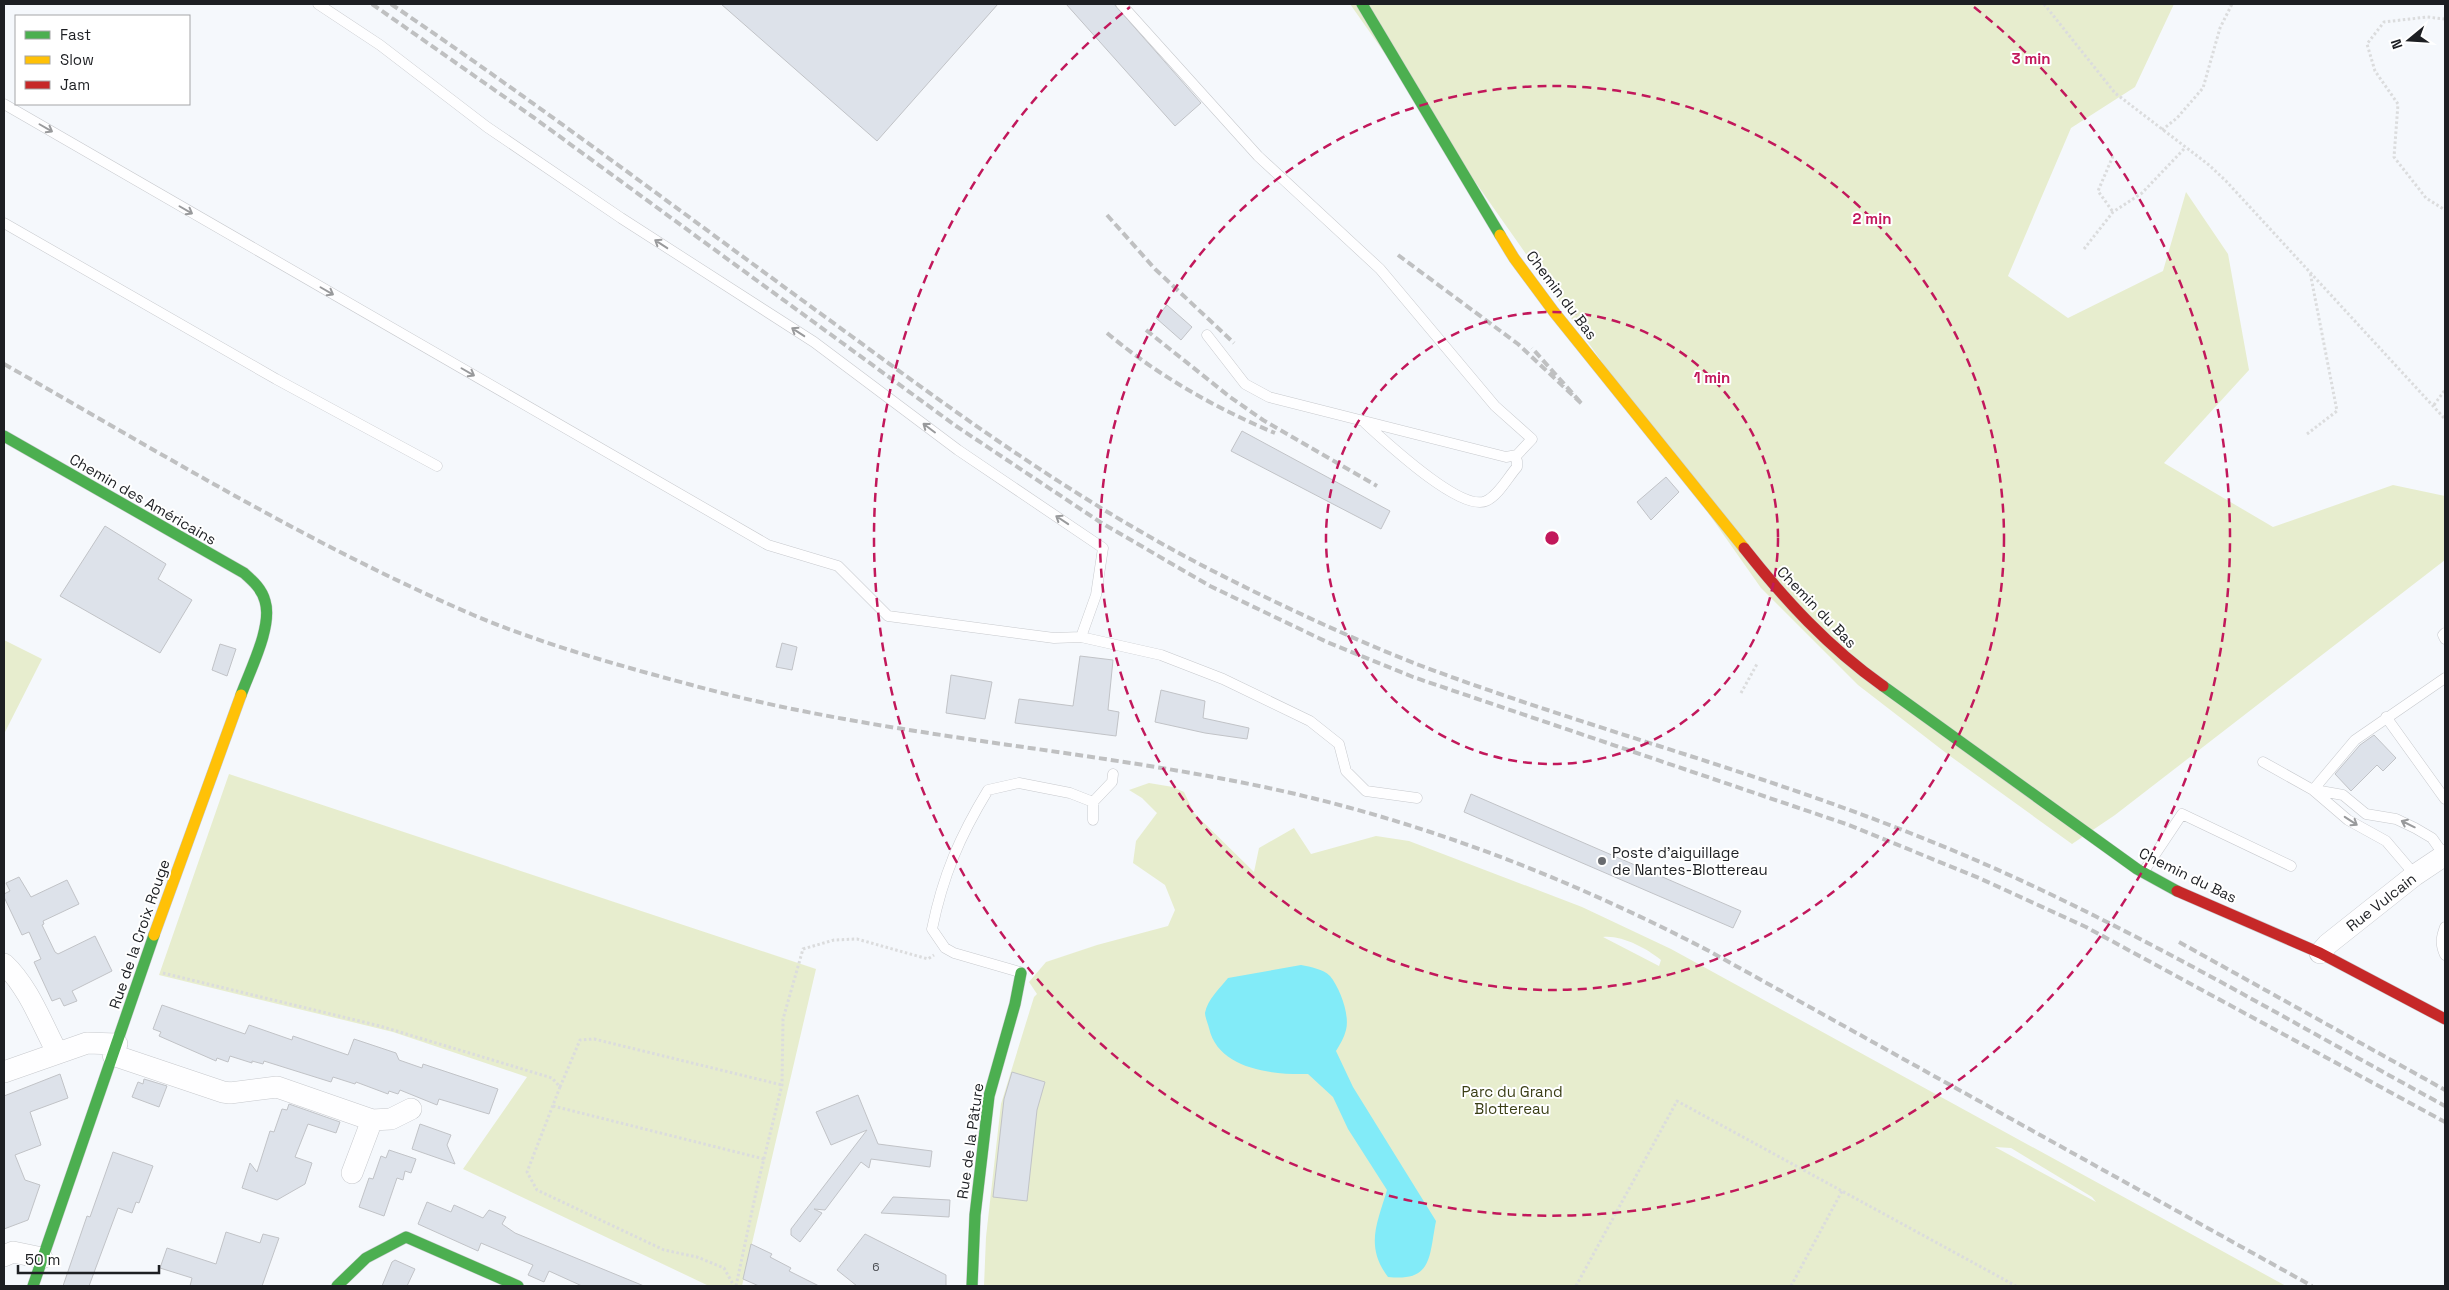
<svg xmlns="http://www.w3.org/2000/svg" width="2449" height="1290" viewBox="0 0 2449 1290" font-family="'Space Grotesk',sans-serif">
  <rect width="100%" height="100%" fill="#f5f8fc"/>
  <path fill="#e7edce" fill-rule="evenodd" d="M1350,4H2174L2135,87L2071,128L2008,276L2068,318L2163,271L2186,192L2228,254L2249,370L2164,463L2273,527L2393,485L2445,496V560L2115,815L2072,844L1950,756L1858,685L1761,588Z
    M4,640L42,659L4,734Z
    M229,774L816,969L742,1286H709L463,1169L527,1077L393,1032L159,975Z
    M1149,783L1173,787L1184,792L1194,813L1254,872L1259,848L1294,828L1311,854L1376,836L1409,841L1582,907L1671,949L2286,1286H984L986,1237L1001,1104L1034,997L1037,994L1029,982L1046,962L1097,945L1168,926L1175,910L1165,885L1133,863L1136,841L1157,813L1142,798L1129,790ZM1603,937C1622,935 1646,948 1661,960L1659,966ZM1995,1147L2011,1148L2092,1197L2096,1202Z"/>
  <path fill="#82ebf8" d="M1301,965C1311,967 1323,969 1330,976C1340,988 1350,1015 1346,1030C1344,1038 1340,1044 1336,1051L1353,1087L1436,1221C1429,1256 1433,1282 1388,1277C1365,1246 1377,1224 1387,1190L1348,1129L1333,1097L1308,1074C1272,1075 1218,1069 1209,1028C1208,1024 1205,1017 1205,1013C1207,1000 1221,987 1228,978Z"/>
  <path fill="#dde2ea" stroke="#c1c3c7" d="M721,4H998L877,141Z
    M1066,4H1114L1201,103L1175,126Z
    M1167,305L1192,327L1181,340L1156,318Z
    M1242,431L1390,511L1381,529L1231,451Z
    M1666,477L1679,492L1651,520L1637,502Z
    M105,526L166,564L158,579L192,600L160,653L60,596Z
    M782,643L797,647L792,670L776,667Z
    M220,644L236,649L227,676L212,670Z
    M1080,656L1113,660L1108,710L1119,712L1116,736L1015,723L1019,699L1073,706Z
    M951,675L992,682L985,719L946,713Z
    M1161,690L1205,701L1203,718L1249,728L1247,739L1205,733L1155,722Z
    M2374,735L2396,758L2383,771L2377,765L2351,791L2335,774L2360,745Z
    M1471,794L1741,911L1733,928L1464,812Z
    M19,877L31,897L67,880L79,904L43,921L44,924L42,925L55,952L58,954L95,936L112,971L72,991L77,1001L64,1006L60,998L52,1001L34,962L41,959L29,932L22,935L4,897V894L10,891L6,883Z
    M162,1005L245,1034L249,1025L292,1040L293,1036L348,1055L354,1039L396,1053L399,1060L422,1068L423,1064L498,1089L489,1114L439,1099L437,1105L400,1090L398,1094L389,1091L388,1094L356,1082L355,1084L333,1077L331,1082L264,1061L263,1064L252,1061V1063L230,1056L228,1062L217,1058L216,1061L159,1036L161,1032L153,1029Z
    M1012,1072L1045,1082L1037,1110L1027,1201L993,1197L1004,1099Z
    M60,1074L68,1098L30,1112L41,1145L15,1155L25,1180L40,1185L28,1220L4,1229V1096Z
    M144,1079L167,1086L159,1107L132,1097L138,1082L143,1084Z
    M858,1095L878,1144L932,1151L930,1167L871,1159L869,1168L861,1162L825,1210L814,1209L822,1213L800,1242L791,1235V1229L867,1130L831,1145L816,1112Z
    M289,1104L340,1122L336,1133L308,1124L295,1157L312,1163L305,1184L277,1200L242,1188L250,1163L257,1172L270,1131L274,1132L282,1109L287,1110Z
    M420,1124L451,1135L447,1145L455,1164L412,1149Z
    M389,1150L416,1159L411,1173L405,1171L403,1180L397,1178L384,1216L359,1207L369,1178L373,1179L381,1156L386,1158Z
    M113,1152L153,1166L139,1203L136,1202L132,1213L118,1208L89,1286H63L87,1216L90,1217Z
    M893,1197L950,1200L949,1217L881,1213Z
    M427,1202L451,1212L454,1205L483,1218L489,1210L506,1217L502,1224L515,1233L644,1286H582L549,1271L544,1282L528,1275L533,1265L481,1243L478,1251L418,1224Z
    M226,1232L260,1243L263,1234L279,1238L262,1286H190L192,1278L160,1268L167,1248L216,1264Z
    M865,1234L946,1275V1286H857L837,1270Z
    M751,1244L772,1254L770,1257L791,1268L789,1271L819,1286H759L743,1279Z
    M395,1260L415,1269L407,1286H382L392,1262Z"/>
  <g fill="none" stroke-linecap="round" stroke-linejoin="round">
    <defs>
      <path id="lane" d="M1121,4L1258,156L1380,269L1495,406L1532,439L1517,455L1506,457L1269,397L1245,384L1207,335
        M4,104L768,545L838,566L888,616L1054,638L1081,637L1096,595L1103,548L958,450L814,342L621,218L487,127L380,45L318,4
        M4,223L276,379L437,466
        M1365,423C1385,441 1460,512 1486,501C1499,495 1508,477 1517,467V461L1514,456
        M2445,633L2443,635L2445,639
        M1081,637L1161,655L1223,679L1310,721L1339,744L1346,771L1366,791L1417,798
        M2386,717L2445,799
        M2263,762L2313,790L2348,820L2386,841L2415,875
        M2313,790L2355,740L2445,678
        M2315,790L2343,795L2366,814L2396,819L2415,828L2432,838L2444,855
        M1093,802L1112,782L1113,774
        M2144,871L2182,814L2291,866
        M2445,927C2441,938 2440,944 2445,955
        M1020,972L954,953L945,948L932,929C943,875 960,836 988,790L1019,783L1070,793L1093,802V820"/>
      <path id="street" d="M2320,953L2328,944L2415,875L2445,855
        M4,964C28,986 42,1024 57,1052
        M113,1055L223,1092L230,1093L277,1087L372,1120
        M4,1072L87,1043L117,1044
        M352,1173L372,1120L391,1119L411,1109
        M4,1256L13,1252L42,1258"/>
      <path id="fast" d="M1362,4L1500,235
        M4,436L244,573C253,581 262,589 265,601C273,626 250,670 241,695
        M1883,686L2137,869L2177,891
        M33,1286L154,935
        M337,1286L366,1258L406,1237L518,1286
        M972,1286L975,1215L989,1096L1015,1004L1021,973"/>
      <path id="slow" d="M1500,235L1514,258L1554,312L1744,548
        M154,935L241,695"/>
      <path id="jam" d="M1744,548C1785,600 1828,647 1883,686
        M2177,891L2320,953L2445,1019"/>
    </defs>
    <use href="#lane" stroke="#c7c9cd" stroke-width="11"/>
    <use href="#street" stroke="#c7c9cd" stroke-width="22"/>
    <use href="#fast" stroke="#c7c9cd" stroke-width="12"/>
    <use href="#slow" stroke="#c7c9cd" stroke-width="12"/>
    <use href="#jam" stroke="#c7c9cd" stroke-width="12"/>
    <path stroke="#dbdcdd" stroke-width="3" stroke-dasharray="2.5 2.5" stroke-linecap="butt" d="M2044,4L2115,93L2209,165L2226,181L2445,419
      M2445,19L2427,17L2384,22L2367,44L2375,71L2398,104L2394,157L2426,198L2445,210
      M2162,130L2177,118L2203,88L2220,28L2232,4
      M2113,156L2098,191L2113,212
      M2084,249L2113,212L2142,193L2185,148
      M2434,405L2445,390
      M2307,434L2337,411L2310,272
      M1741,693L1757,664
      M163,973L380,1026L552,1078L560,1087L527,1172L537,1190L664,1250L697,1257L724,1268L734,1286
      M560,1087L580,1040L594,1039L782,1085
      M553,1106L764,1159
      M736,1286L758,1183L782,1085L783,1019L803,949L834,940L857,939L928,959L934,955
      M1576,1286L1677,1101L2016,1286
      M1791,1286L1842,1191"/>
    <use href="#lane" stroke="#fefeff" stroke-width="10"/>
    <use href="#street" stroke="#fefeff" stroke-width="21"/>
    <use href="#fast" stroke="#4caf50" stroke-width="11"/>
    <use href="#slow" stroke="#ffc107" stroke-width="11"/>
    <use href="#jam" stroke="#c62828" stroke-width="11"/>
    <path stroke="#bfc0c1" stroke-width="4" stroke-dasharray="8 4" stroke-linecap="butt" d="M372,4L533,117L956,426L1100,522L1210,586L1327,642L1413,677L1849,825L1979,878L2086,927L2445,1122
      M391,4C547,110 697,224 850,335C967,421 1085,506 1215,572C1282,606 1350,638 1419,665C1581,726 1749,769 1910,833C2097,906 2269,1010 2445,1106
      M1107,215L1155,269L1234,343
      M1398,255L1518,344L1582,404L1532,348
      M1146,330L1230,397L1263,420L1377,486
      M1107,333C1157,375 1215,408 1275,433
      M4,364C157,451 309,544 471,614C539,643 617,665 688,684C875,736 1074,747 1264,787C1420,820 1567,877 1709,951L2312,1286
      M2179,942L2445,1090"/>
  </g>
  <defs><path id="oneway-shaft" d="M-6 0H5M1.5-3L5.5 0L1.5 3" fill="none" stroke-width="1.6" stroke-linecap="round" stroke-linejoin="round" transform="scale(1.25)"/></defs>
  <g stroke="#999a9c">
    <use href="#oneway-shaft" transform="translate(46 128) rotate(30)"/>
    <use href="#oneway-shaft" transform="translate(186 210) rotate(30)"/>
    <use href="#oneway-shaft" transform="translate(661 244) rotate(-147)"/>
    <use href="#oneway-shaft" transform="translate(327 291) rotate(30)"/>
    <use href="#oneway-shaft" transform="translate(798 332) rotate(-147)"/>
    <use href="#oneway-shaft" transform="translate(468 372) rotate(30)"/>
    <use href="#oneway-shaft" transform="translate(929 428) rotate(-143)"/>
    <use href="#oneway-shaft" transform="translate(1062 520) rotate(-146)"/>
    <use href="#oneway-shaft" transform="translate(2351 821) rotate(33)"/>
    <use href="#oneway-shaft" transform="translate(2408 824) rotate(-154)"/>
  </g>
  <g fill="none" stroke="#c2185b" stroke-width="2.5" stroke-dasharray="9 6">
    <circle cx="1552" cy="538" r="226"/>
    <circle cx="1552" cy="538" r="452"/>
    <path d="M1974 7A678 678 0 1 1 1130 7"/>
  </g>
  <circle fill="#696b6f" stroke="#fff" stroke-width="2" cx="1602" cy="861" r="5"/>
  <g text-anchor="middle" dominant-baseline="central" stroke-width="4" stroke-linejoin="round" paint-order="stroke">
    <g font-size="12" fill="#4e5156">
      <text x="876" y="1267">6</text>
    </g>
    <g font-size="15" fill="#1d1f23" stroke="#fff">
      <text transform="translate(1562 295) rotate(53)">Chemin du Bas</text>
      <text transform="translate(143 499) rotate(30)">Chemin des Américains</text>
      <text transform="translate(1817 607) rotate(46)">Chemin du Bas</text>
      <text transform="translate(2188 875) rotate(26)">Chemin du Bas</text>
      <text transform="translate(2381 902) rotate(-38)">Rue Vulcain</text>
      <text transform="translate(139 934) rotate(-71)">Rue de la Croix Rouge</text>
      <text transform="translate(970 1141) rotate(-82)">Rue de la Pâture</text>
    </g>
    <g font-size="15" fill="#1d1f23" stroke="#fff" text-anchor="start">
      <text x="1612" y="852">Poste d’aiguillage<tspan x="1612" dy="17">de Nantes-Blottereau</tspan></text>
    </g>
    <g font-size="15" fill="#3a3e15" stroke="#fff">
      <text x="1512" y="1091">Parc du Grand<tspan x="1512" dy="17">Blottereau</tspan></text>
    </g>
  </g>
  <circle cx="1552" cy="538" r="8" fill="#c2185b" stroke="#fff" stroke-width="2.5"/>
  <g font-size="15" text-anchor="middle" font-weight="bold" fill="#c2185b" stroke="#fff" stroke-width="4" stroke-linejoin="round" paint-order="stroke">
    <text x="2031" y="64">3 min</text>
    <text x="1872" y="224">2 min</text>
    <text x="1712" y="383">1 min</text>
  </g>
  <rect width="2449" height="1290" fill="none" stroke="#1d1f23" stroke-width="10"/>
  <rect x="15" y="15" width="175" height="90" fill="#ffffff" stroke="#a5a5a7"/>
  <rect x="25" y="31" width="25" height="8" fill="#4caf50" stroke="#a5a5a7"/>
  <text x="60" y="40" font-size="15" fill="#1d1f23">Fast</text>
  <rect x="25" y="56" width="25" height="8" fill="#ffc107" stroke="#a5a5a7"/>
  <text x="60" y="65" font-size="15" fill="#1d1f23">Slow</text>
  <rect x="25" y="81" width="25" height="8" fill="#c62828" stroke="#a5a5a7"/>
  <text x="60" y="90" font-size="15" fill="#1d1f23">Jam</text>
  <g transform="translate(2409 40) rotate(252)" stroke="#ffffff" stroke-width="4" paint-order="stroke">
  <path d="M0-4L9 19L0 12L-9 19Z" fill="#1d1f23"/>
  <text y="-8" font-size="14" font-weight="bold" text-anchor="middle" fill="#1d1f23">N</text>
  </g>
  <path d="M18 1265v8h141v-8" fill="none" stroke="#1d1f23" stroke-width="2.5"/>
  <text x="25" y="1265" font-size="15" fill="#1d1f23" stroke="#ffffff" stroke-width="4" paint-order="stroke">50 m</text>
</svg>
